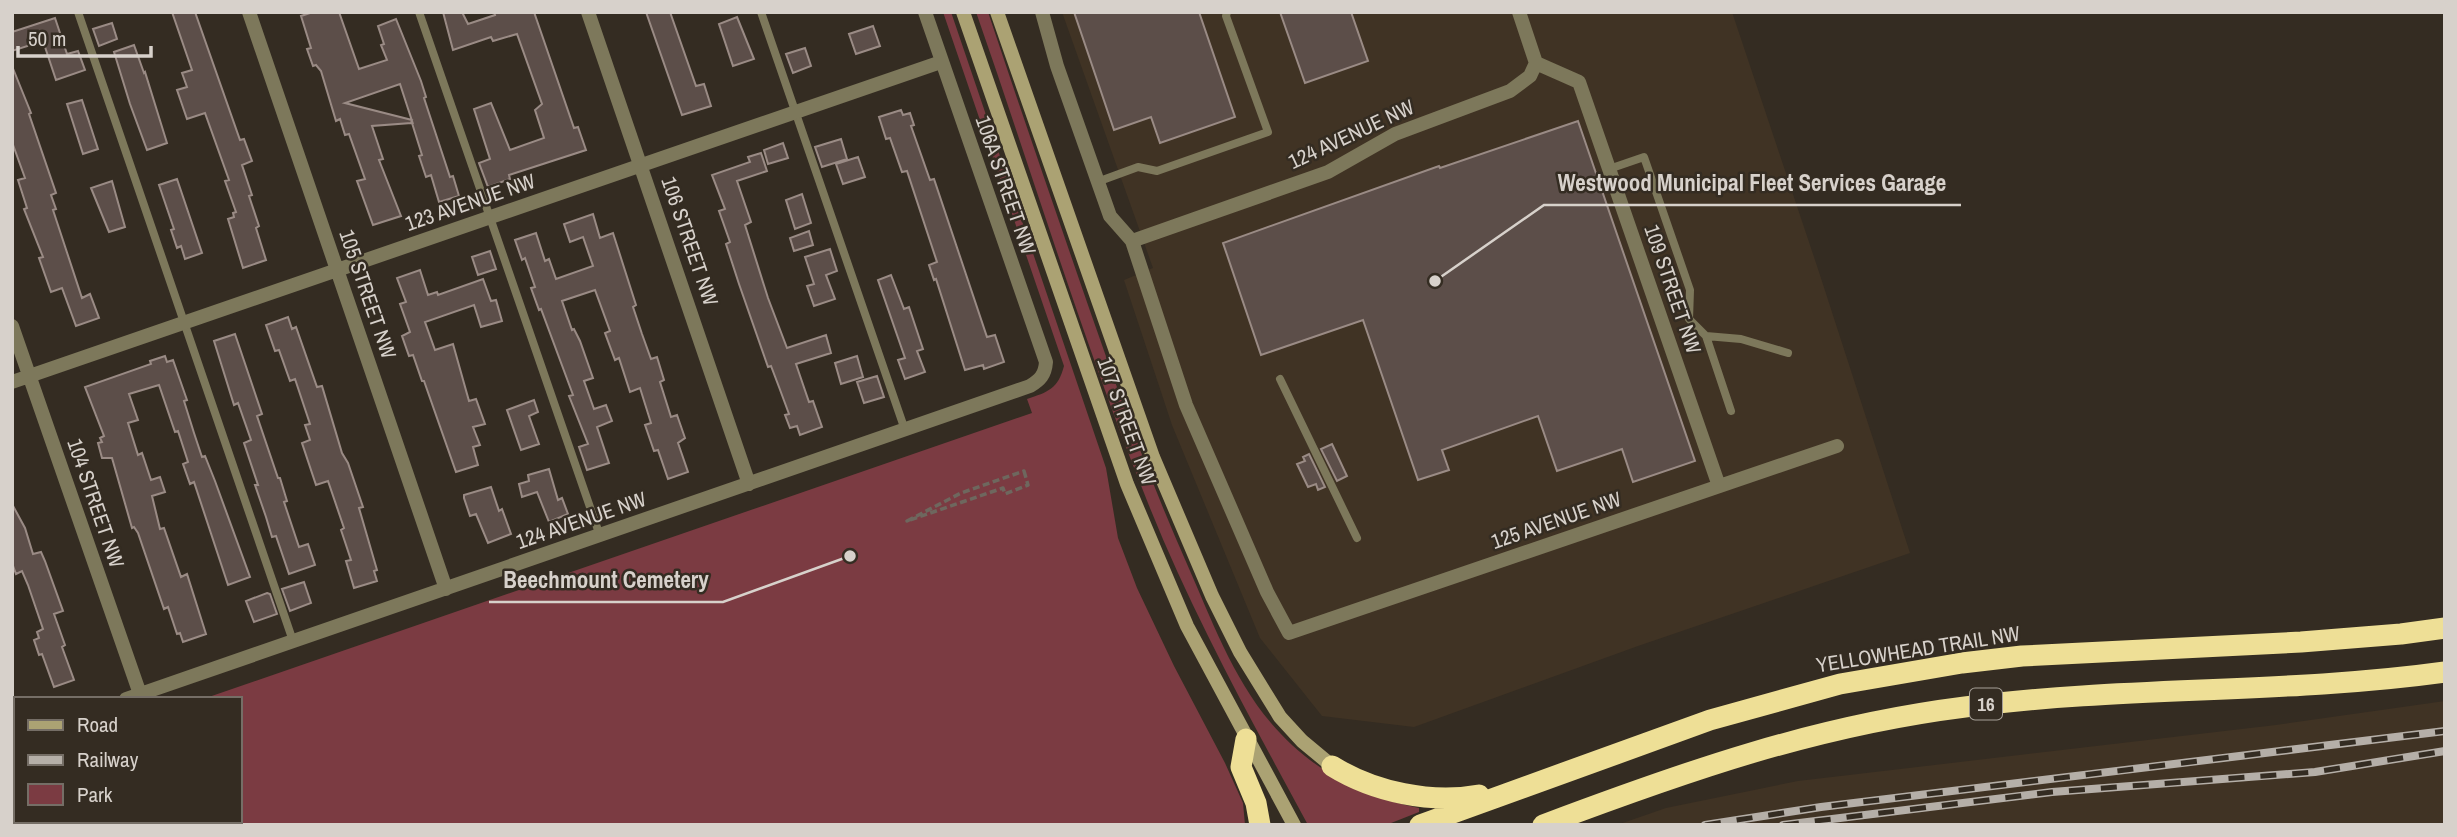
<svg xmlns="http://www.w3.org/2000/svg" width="2457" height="837" viewBox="0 0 2457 837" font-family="'Archivo Narrow',sans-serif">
  <rect width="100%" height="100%" fill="#342c22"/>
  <path fill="#403324" d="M1062,12H1732L1818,269L1910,553L1638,646L1414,727L1322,716L1260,638L1172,425L1124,280L1153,268Z
    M2445,701V825H1617L1666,808L1798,781L2276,725Z"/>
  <path fill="#7b3b42" d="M943,12H951L1106,468L1118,538L1137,588L1174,666L1225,763L1243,803L1245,825H12V765L16,763V821H240V699H203L1032,413L1027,399C1048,392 1058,389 1064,366Z
    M976,12H988C1018,102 1049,192 1080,282C1113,377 1146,472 1187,564C1211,618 1232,677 1271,723C1309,768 1361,797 1419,808V812L1386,825H1308C1249,716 1189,608 1144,493C1081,335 1032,172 976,12Z"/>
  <path fill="#5c4e49" stroke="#9a8b85" stroke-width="2" d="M172,12H195L240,140L244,139L252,161L242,165L252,195L249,196L259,226L256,228L266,260L243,268L228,219L234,217L233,213L236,212L225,181L229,180L205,113L187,119L177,90L187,87L182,73L192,70Z
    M313,12H339L359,69L387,60L381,45L384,44L378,26L396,19L421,81L426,97L424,98L450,177L453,176L459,196L439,202L431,175L426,177L419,156L422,155L412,123L413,124L400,84L345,103L412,120L411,123L372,126L383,159L379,160L401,216L373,225L357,181L365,179L349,134L345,135L340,119L336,121L321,71L316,65L313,66L307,49L311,48L301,16Z
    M443,12H462L468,24L495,15L494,12H534L574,128L578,127L586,150L509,175L510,179L488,187L479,163L490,159L474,109L491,103L510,150L544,138L535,110L542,104L517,34L493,41L491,37L453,50Z
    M646,12H670L696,86L704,84L711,106L682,115Z
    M1074,12H1199L1235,117L1160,143L1151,117L1114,130Z
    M1280,12H1351L1368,61L1305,83Z
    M737,17L754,59L733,66L719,24Z
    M55,18L67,54L78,51L85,70L56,80L43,41L12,51V32Z
    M112,23L117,39L99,46L93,29Z
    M873,26L880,46L856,54L849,34Z
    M134,45L144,73L145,72L167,143L147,150L130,104L114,52Z
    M805,48L811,66L793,73L786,54Z
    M12,66L31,113L29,114L56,193L51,195L56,209L53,210L82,298L90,294L99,318L76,326L62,288L51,292L39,258L43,257L24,209L27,208L18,180L25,178L12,142Z
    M82,100L98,149L83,154L67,104Z
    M901,110L903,115L910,113L914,125L911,126L930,180L934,179L987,337L995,335L1004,362L984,369L983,365L965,370L936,279L934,280L929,265L937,262L907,171L902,172L890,138L886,139L879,117Z
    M1578,121L1695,461L1633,482L1622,449L1557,471L1538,416L1442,450L1449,470L1418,480L1363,320L1261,355L1223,243L1439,166L1440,168Z
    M841,139L847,159L822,167L815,147Z
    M783,143L788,158L768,164L764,150Z
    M761,153L767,171L737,181L751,222L745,225L768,298L787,348L826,335L831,353L796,364L809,402L813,401L822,427L800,435L797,426L790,428L785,415L789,414L779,387L771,366L768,367L739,284L726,244L730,242L719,211L725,209L712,175L750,162L748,157Z
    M858,157L865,177L843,184L836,164Z
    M177,179L202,253L185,259L181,246L177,248L171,230L174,229L159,185Z
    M112,181L125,227L109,232L91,188Z
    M802,194L811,223L795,229L786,200Z
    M593,214L600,238L613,233L636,305L633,307L642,334L651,359L657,357L664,380L660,382L671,417L677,415L685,438L678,443L688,472L668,479L658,450L654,451L645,425L651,423L640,388L630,392L619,358L615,360L605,333L610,331L595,290L562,301L572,330L574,329L580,341L593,378L584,381L594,409L606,405L612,421L597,427L609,463L587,470L579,447L588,444L569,396L573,395L541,309L539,310L531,288L535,287L525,258L522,260L515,240L536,233L545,261L549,259L556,279L593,266L583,237L570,242L564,224Z
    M809,231L813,245L794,251L790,238Z
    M830,249L837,271L826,275L835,299L814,306L807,286L814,284L805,257Z
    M490,251L496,269L478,275L472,257Z
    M420,270L428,295L437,292L438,295L483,279L491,301L496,300L502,321L481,327L474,305L425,322L435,350L453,344L469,401L476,399L485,424L473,427L480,445L473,447L478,465L456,472L424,381H422L413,355L409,356L402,336L410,332L400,304L406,302L397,278Z
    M891,275L904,309L909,307L923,349L917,351L925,372L905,379L898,360L905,358L878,280Z
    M288,317L292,329L296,327L317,387L322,386L342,453L348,463L363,507L359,508L377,570L374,571L377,581L354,588L346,561L351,560L341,530L344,528L328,481L316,485L302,443L310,440L305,425L310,424L295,379L290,381L279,350L275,351L266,325Z
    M235,334L262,414L257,416L278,478H280L287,501L284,502L299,547L308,544L315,565L289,574L276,536L272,537L266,517L255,485H258L244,443L251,440L238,403L234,405L214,341Z
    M165,356L167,362L173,360L187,400L184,401L194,433L202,457L205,456L215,481L250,577L228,585L194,482L190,484L183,464L188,462L178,431L175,432L159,385L129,394L138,420L128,423L138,455L142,453L151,480L160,477L165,492L152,496L160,529L164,528L181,577L187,574L206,634L183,642L180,633L177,634L168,607L164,609L138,533L134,527L132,528L112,458H102L98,443L102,442L100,438L104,436L85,387L151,364L150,361Z
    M857,356L863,377L841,384L835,363Z
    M877,376L884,397L864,403L857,382Z
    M534,400L538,412L529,416L539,444L521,450L507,410Z
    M1332,444L1347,476L1337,481L1321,449Z
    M1309,454L1325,487L1318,490L1316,484L1308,487L1297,464L1305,461L1303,457Z
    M549,469L558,500L562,498L568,514L549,522L537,492L522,497L519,484L529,481L528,475Z
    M491,487L499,511L502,509L511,534L488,543L476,514L470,516L464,498V495Z
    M12,504L25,528L33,554L41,552L45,561L63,611L54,614L65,645L62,647L74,680L54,687L42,654L39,655L34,640L39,638L37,632L43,629L28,585L22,571L16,574L12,563Z
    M304,582L311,603L290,611L282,589Z
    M267,593L270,594L277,614L254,622L246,601Z"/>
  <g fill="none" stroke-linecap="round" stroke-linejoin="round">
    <path stroke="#6e675e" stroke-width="3.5" stroke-dasharray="7 3.5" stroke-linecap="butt" d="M1024,471L1028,485L1005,494L1003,488L907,521L961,493Z"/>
    <path stroke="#7d785b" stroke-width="8" d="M78,12L293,641
      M419,12L600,536
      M761,12L905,430
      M1609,169L1644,157L1690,290L1689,319L1706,336L1741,339L1788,353
      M1097,182L1138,167L1157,171L1268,132L1226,16L1227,12
      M1706,336L1731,411
      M1280,379L1357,538"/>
    <path stroke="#7d785b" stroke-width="14" d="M249,12L446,589
      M588,12L749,484
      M1042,12L1057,66L1110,216L1132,241L1186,405L1267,592L1289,633L1837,446
      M1519,12L1536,63L1579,82L1719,486
      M1132,241L1328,172L1395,134L1510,91L1530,76L1536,63
      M12,326L140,694
      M12,382L941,62
      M126,699L1030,386C1040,380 1045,375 1046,362L925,12
      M12,738L16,736"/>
    <path stroke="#aba273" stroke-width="14" d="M963,12L1127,484L1187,626L1294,825
      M997,12L1153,457L1212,596L1240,652L1280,717L1302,741L1332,766"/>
    <path stroke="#eedf96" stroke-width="21" d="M1246,739L1241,767L1256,803L1260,825
      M1332,766C1374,792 1431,804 1479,795
      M1420,825L1710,720L1840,684L1962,663L2022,656L2301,642L2401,634L2445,628
      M1543,825C1684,772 1814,726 1965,707C2124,686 2286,694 2445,672"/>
    <defs>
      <path id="rail" d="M1705,825L1821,807L2445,731
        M1783,825L2052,792L2315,772L2445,751"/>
    </defs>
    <use href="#rail" stroke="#b5afa8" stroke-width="8"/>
    <use href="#rail" stroke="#342c22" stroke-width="5" stroke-dasharray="16" stroke-linecap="butt"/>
  </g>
  <g text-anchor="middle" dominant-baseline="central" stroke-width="5" stroke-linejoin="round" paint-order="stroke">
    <rect fill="#342c22" stroke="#a6a098" stroke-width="2" x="1970" y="688.5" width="32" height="31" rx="5"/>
    <g font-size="19" font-weight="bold" fill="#d7d1cb">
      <text x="1986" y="704">16</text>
    </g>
    <g font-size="21" fill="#d7d1cb" stroke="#342c22">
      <text transform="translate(1351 134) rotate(-25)">124 AVENUE NW</text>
      <text transform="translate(1006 185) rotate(71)">106A STREET NW</text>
      <text transform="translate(470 202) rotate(-19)">123 AVENUE NW</text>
      <text transform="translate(690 241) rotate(71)">106 STREET NW</text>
      <text transform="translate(1673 289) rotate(71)">109 STREET NW</text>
      <text transform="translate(368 294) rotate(71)">105 STREET NW</text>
      <text transform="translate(1127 421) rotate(70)">107 STREET NW</text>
      <text transform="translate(96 503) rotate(71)">104 STREET NW</text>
      <text transform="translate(581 520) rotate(-19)">124 AVENUE NW</text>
      <text transform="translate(1556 520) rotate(-19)">125 AVENUE NW</text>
      <text transform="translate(1918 649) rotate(-9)">YELLOWHEAD TRAIL NW</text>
    </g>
  </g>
  <path fill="none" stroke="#d7d1cb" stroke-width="2.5" d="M1435 281L1544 205H1961M850 556L723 602H489"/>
  <g fill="#d7d1cb" stroke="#342c22" stroke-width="2.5">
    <circle cx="1435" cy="281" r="7"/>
    <circle cx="850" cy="556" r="7"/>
  </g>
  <g font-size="23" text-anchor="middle" font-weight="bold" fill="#d7d1cb" stroke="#342c22" stroke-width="5" stroke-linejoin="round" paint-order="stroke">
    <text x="1752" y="191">Westwood Municipal Fleet Services Garage</text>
    <text x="606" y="588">Beechmount Cemetery</text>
  </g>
  <rect width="2457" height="837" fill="none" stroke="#d7d1cb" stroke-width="28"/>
  <rect x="14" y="697" width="228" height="126" fill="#342c22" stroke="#756e66" stroke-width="2"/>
  <rect x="28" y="720" width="35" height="10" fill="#aba273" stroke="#756e66" stroke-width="2"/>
  <text x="77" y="732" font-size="21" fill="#d7d1cb">Road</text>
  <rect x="28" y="755" width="35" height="10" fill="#b5afa8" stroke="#756e66" stroke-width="2"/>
  <text x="77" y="767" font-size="21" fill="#d7d1cb">Railway</text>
  <rect x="28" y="784" width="35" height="21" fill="#7b3b42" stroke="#756e66" stroke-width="2"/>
  <text x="77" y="802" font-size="21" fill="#d7d1cb">Park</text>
  <path d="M18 46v10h133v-10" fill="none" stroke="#d7d1cb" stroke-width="3.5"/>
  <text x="28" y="46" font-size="21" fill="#d7d1cb" stroke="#342c22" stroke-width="5" paint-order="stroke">50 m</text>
</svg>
